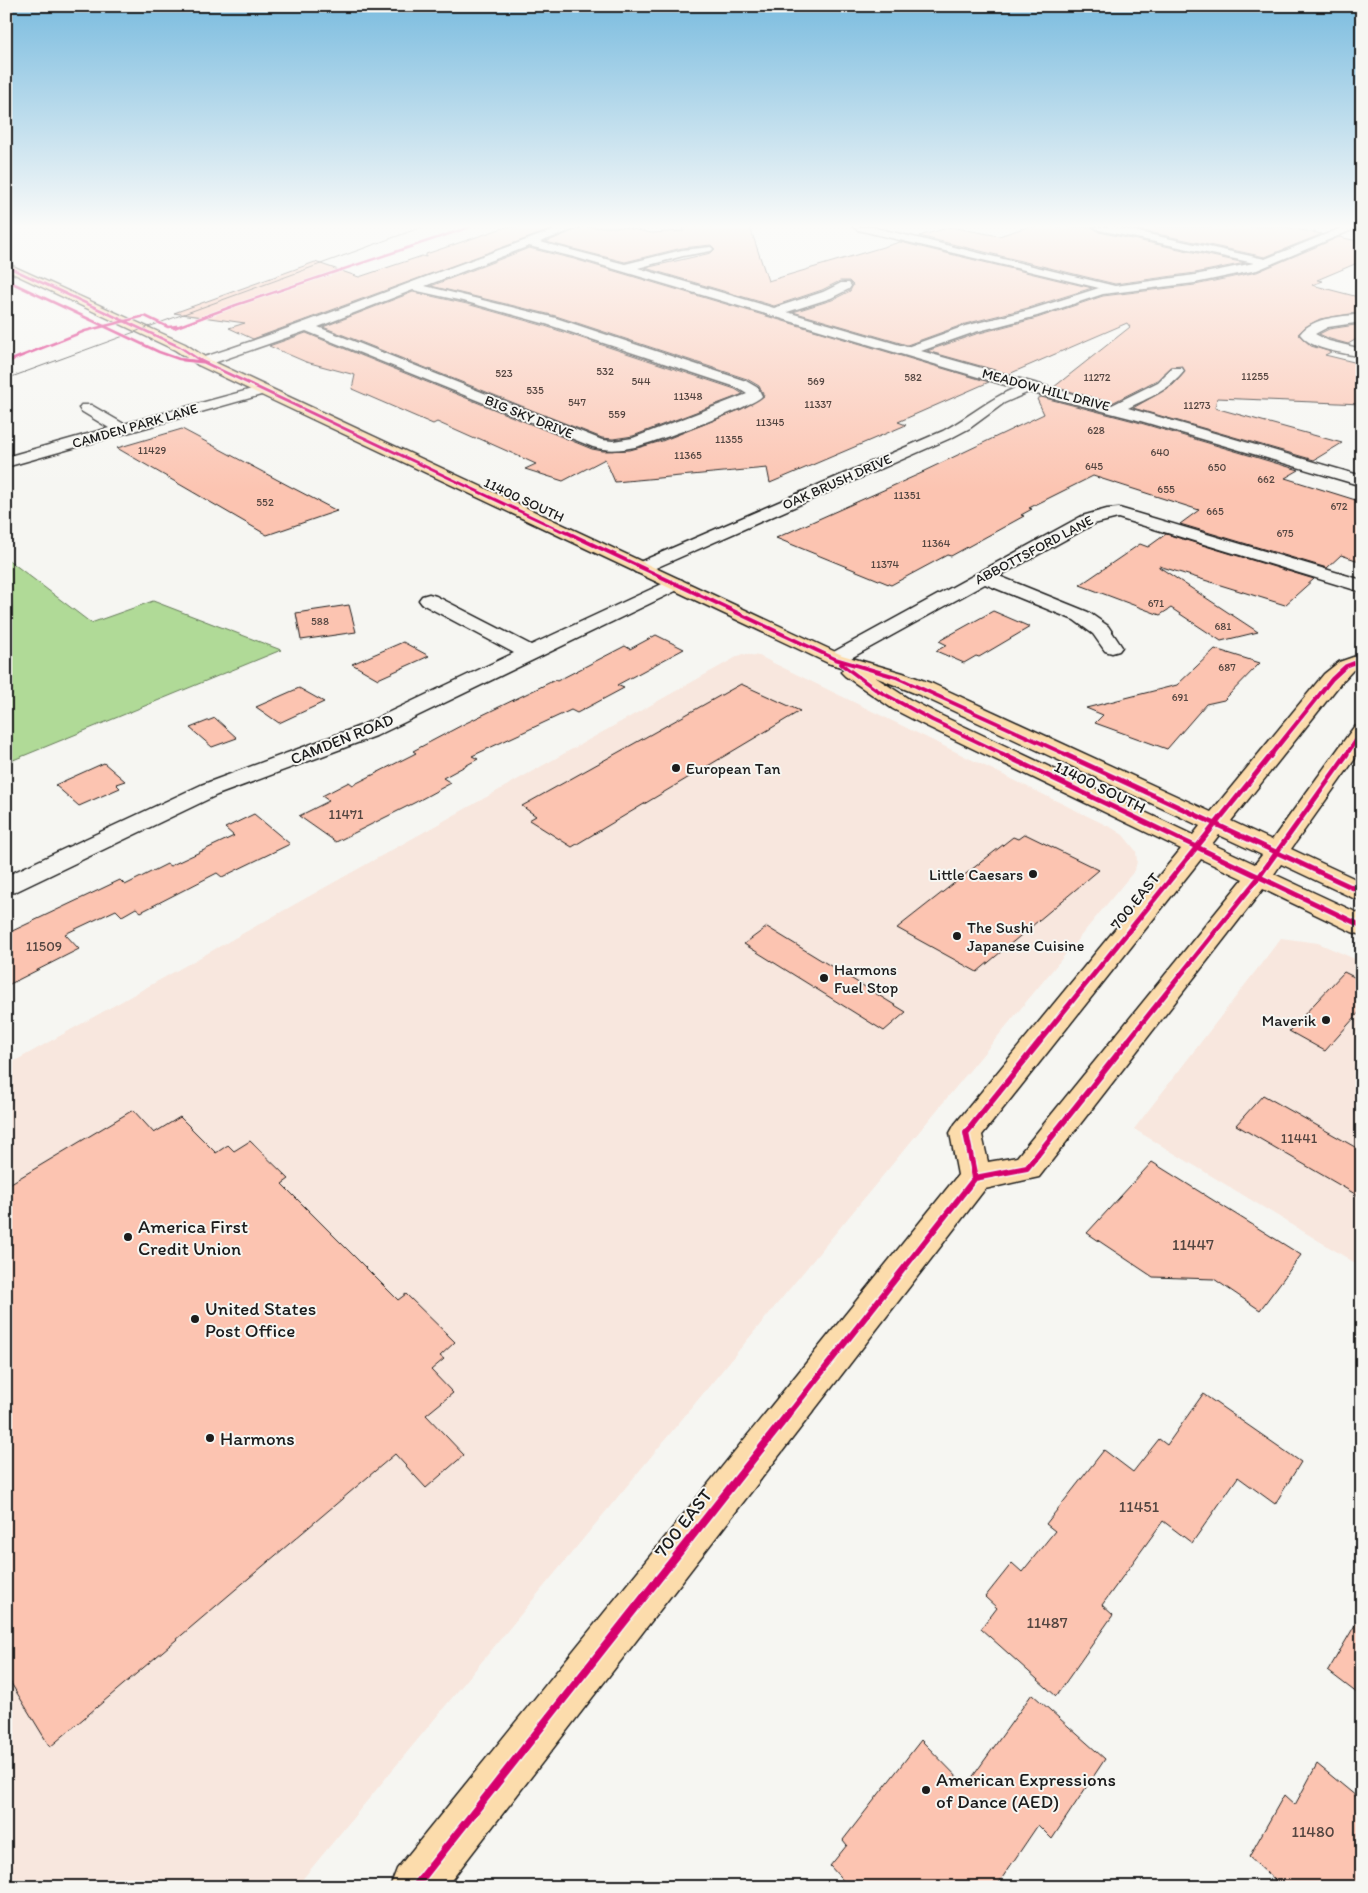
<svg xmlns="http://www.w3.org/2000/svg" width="1368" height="1893" viewBox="0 0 1368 1893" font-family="Itim,sans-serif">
  <rect width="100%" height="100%" fill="#f6f6f2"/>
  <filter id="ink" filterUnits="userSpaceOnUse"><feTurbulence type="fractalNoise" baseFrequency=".02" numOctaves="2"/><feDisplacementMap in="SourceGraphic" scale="10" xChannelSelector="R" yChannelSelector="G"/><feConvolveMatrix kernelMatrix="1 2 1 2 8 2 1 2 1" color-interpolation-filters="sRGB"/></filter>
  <g filter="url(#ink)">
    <path fill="#f8e7de" d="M742,654L759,656L1112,828L1123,835L1136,851L1137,861L1135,870L296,1887H6V1066Z
      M1281,938L1318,943L1362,962V1267L1134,1129Z"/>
    <path fill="#b0da97" stroke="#667b5a" d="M6,558L91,623L153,601L281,650L6,763Z"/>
    <path fill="#fcc4b1" stroke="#1c1c1c" d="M506,227H558L253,339L229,328L245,323L174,313L315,262L359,277L422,256L426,257V254Z
      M582,227H622L652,233L684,231V227H750L768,281L900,242L1092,288L1028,308L965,324L907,345L793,312L832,300L850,291L853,285L849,281H840L822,290L774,306L645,268L711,253L715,249L711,245L682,248L625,262L546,242Z
      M951,227L999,236L1027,227H1092L1099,232L1245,263L1195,273L1115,284L919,236Z
      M1125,227H1285L1322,234L1265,257Z
      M1339,237L1362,242V261L1317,280L1323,281L1312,285L1362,298V312L1320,319L1305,327L1298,334L1311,346L1331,352L1325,355L1362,364V404L1217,398L1215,408L1342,443L1314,460L1133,408L1173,385L1185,372L1182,366L1171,367L1157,380L1112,403L1054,387L1130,327L1127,323L1009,374L927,351L976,334L1037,318L1103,296L1195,285L1257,272Z
      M529,248L574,259L989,382L898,422L906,425L770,483L767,468L615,482L605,459L563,481L525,469L536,464L478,438L475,439L437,422L433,424L352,389L355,375L306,362L269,346L306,333L592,449L603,451L630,450L662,441L742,409L764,396L759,386L747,379L556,316L431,286Z
      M413,292L467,304L545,326L735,389L743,394L633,436L613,439L602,438L323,327Z
      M1362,324V336L1348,344L1330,339L1319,334L1329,329Z
      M1041,397L1134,421L1299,470L1285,478L1362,502V562L1341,555L1327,568L1180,524L1199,510L1093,476L1029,508L1032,509L1021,515L1024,516L951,556L947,555L891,585L776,538L924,472H922L1044,414L1037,399Z
      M182,429L291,487L337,511L267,535L117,448Z
      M1166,534L1314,579L1285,605L1159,566V567L1258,632L1221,641L1171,608L1160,615L1080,585L1140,544L1148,547Z
      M349,605L356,632L301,640L296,613Z
      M993,611L1030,627L979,657L976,656L964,663L936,651L947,645L939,641Z
      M656,635L684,649L617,685L624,688L577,713L571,710L472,756L478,759L443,778L451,783L416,802L336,842L299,816L329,801L322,796L349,782L353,785L416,753L413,751L466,723L555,680L557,681L625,646L630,649Z
      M403,642L429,656L378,679L352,664Z
      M1215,649L1260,663L1224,700L1206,704L1167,749L1095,723L1103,715L1086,708L1177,685Z
      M741,684L800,711L572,847L529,820L536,816L522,806Z
      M299,688L324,702L279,723L256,707Z
      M215,718L237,738L212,747L190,728Z
      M104,763L125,781L116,784L120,788L79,806L55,785Z
      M254,814L290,844L222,877L217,873L141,912L136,908L122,916L116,910L65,934L79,949L6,986V934L120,880L125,885L167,864L170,866L234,836L225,828Z
      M1025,834L1099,870L977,972L897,928L1013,837L1018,839Z
      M767,927L906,1012L884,1031L744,944Z
      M1344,972L1362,981V1009L1325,1051L1289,1031Z
      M1263,1095L1362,1151V1198L1236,1125Z
      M133,1110L154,1133L180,1117L216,1153L228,1145L234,1151L250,1141L289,1179L282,1184L398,1300L406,1294L455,1342L440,1356L444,1359L431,1370L453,1393L426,1415L464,1455L426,1488L395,1454L50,1747L6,1675V1186Z
      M1152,1162L1301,1255L1260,1310L1214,1279L1153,1277L1087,1233Z
      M1203,1394L1301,1462L1275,1504L1238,1477L1192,1543L1163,1521L1102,1605L1113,1615L1056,1696L981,1629L997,1608L985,1597L1012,1563L1022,1572L1055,1531L1046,1524L1104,1450L1133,1472L1159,1439L1167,1445Z
      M1362,1613V1697L1328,1671Z
      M1032,1694L1105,1759L1052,1839L1038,1825L996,1887H849L830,1866L847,1845L843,1840L921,1740L966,1786Z
      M1317,1764L1362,1801V1887H1283L1249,1857L1284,1795L1295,1805Z"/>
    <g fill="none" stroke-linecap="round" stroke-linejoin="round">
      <defs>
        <path id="minor" d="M564,227H580L540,242L625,264L682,250L711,247L713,249L711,251L683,256L638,268L774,308L823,292L841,283H849L851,286L849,289L831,298L787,312L907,347L965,326L1029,310L1099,288L858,230L853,227H872L1115,286L1195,275L1254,263L1099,230L1094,227H1115L1265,259L1344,227H1359L1257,270L1195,283L1103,294L1037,316L975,332L921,351L1112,405L1158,382L1172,368H1182L1184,371C1170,390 1148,398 1128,408L1362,476V486L1134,419L1029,392L1004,403L970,428L953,437L642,574L635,572L633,568L635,564L943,431C968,418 989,399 1015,388L574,257L529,246L425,286L556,318L746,381L758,388L762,396C755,406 652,443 635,447C620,450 608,451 593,447L306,331L208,365H198L196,362L198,359C322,319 441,269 564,227ZM413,290L467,302L546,324L736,387L747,394L633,438L613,441L602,440L318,327Z
          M1362,314V322L1328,327L1315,334L1329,341L1362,349V357C1342,352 1313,351 1300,334C1314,316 1342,317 1362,314Z
          M263,386L268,387L270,390L268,393L6,467V457L109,428L81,411L79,408L81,405H91L124,424Z
          M1119,508L1362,580V592L1118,518L1094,524L999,576L1088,612L1108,626L1122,647L1119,651L1112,653L1105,651L1093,634L1074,620L985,584L842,663L835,665L828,663L825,659L828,655L1082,516L1107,509Z
          M675,578L682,580L685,584L682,588L376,736L217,795L15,892L6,894V876L201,785L360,726L514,653L422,604L419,600L422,596L429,594L436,596L531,645Z"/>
        <path id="major" d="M6,263L185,344L208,359L842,655L903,673L933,684L1211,812L1324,674L1339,662L1362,654V667L1353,670L1340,684L1231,821L1272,840L1354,727L1362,725V749L1291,849L1362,882V900L1353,898L1281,864L1274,874L1362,915V935L1352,932L1263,889L1039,1177L985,1189L446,1887H390L397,1869L958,1175L950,1133L955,1124L1181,849L924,725L893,709L845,676L841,672L844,668L828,663L198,365L175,350L6,270ZM875,677L917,694L1200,826L1193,835L940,715L909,699ZM1219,835L1262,855L1255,864L1212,844ZM1201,859L1243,879L1017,1157L988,1162L982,1135Z"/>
      </defs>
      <use href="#minor" stroke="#1c1c1c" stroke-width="3"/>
      <use href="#major" stroke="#1c1c1c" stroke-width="3"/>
      <use href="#minor" fill="#f6f6f2" fill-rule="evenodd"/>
      <use href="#major" fill="#fcdcac" fill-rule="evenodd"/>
      <path stroke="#1c1c1c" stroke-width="1" d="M6,379L422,227"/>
      <defs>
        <path id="cycleway-far5" d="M6,266L180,347L201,361
          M6,280L159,352L179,359L193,361
          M174,328L236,305L470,227
          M9,361L85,331L145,316L168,327L177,326L172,327"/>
        <path id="cycleway-far4" d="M183,360L203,362
          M199,360L566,533
          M6,362L12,360"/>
        <path id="cycleway-far3" d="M564,531L835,659L896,677L1067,755
          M841,664L875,689L932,720L1005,755
          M1271,755L1332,679L1346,666L1362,660
          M1346,755L1362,732"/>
        <path id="cycleway-far2" d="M1002,754L1362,926
          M1064,754L1362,892
          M1039,1042L1272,754
          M1127,1042L1259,877L1347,754"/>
        <path id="cycleway-far1" d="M975,1178L966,1133L1040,1041
          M789,1414L975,1178L1027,1168L1128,1041"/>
        <path id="cycleway" d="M415,1887L790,1412"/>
      </defs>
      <use href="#cycleway-far5" stroke="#f6f6f2" stroke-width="4"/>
      <use href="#cycleway-far4" stroke="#f6f6f2" stroke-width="5"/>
      <use href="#cycleway-far3" stroke="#f6f6f2" stroke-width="6"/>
      <use href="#cycleway-far2" stroke="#f6f6f2" stroke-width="8"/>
      <use href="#cycleway-far1" stroke="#f6f6f2" stroke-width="9"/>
      <use href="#cycleway" stroke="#f6f6f2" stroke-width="11"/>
      <use href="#cycleway-far5" stroke="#d6006c" stroke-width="2.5"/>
      <use href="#cycleway-far4" stroke="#d6006c" stroke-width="3"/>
      <use href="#cycleway-far3" stroke="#d6006c" stroke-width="4"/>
      <use href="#cycleway-far2" stroke="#d6006c" stroke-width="5"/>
      <use href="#cycleway-far1" stroke="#d6006c" stroke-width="6"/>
      <use href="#cycleway" stroke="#d6006c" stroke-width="8"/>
    </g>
  </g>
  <linearGradient id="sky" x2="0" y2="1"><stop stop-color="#7bbcdf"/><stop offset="0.46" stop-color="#fbfbf9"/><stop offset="1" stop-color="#fbfbf9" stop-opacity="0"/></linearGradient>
  <rect width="1368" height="492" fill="url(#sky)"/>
  <g fill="#1c1c1c" stroke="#f6f6f2" stroke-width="2">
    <circle cx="676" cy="768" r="5"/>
    <circle cx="1033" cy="874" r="5"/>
    <circle cx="957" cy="936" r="5"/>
    <circle cx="824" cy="978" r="5"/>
    <circle cx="1326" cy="1020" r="5"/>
    <circle cx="128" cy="1237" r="5"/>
    <circle cx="195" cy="1319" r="5"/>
    <circle cx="210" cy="1438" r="5"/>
    <circle cx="926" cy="1790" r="5"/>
  </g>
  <g text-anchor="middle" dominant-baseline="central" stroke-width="4" stroke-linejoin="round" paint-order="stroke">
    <g font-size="11" fill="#544641">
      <text x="605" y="371">532</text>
      <text x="504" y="373">523</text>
      <text x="1255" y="376">11255</text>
      <text x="913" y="377">582</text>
      <text x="1097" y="377">11272</text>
      <text x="641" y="381">544</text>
      <text x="816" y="381">569</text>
      <text x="535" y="390">535</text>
      <text x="688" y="396">11348</text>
      <text x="577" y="402">547</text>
      <text x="818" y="404">11337</text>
      <text x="1197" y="405">11273</text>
      <text x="617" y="414">559</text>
      <text x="770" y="422">11345</text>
      <text x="1096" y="430">628</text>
      <text x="729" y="439">11355</text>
      <text x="152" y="450">11429</text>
      <text x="1160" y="452">640</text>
      <text x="688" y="455">11365</text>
      <text x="1094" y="466">645</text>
      <text x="1217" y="467">650</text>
      <text x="1266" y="479">662</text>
      <text x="1166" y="489">655</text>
      <text x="907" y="495">11351</text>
      <text x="265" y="502">552</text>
      <text x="1339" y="506">672</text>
      <text x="1215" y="511">665</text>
      <text x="1285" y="533">675</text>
      <text x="936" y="543">11364</text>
      <text x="885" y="564">11374</text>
      <text x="1156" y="603">671</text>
      <text x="320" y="621">588</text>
      <text x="1223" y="626">681</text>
      <text x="1227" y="667">687</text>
      <text x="1180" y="697">691</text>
    </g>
    <g font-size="14" fill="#1c1c1c" stroke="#f6f6f2">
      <text transform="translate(1046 390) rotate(15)">MEADOW HILL DRIVE</text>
      <text transform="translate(529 417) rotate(22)">BIG SKY DRIVE</text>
      <text transform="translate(135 426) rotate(-16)">CAMDEN PARK LANE</text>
      <text transform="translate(837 482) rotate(-24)">OAK BRUSH DRIVE</text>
      <text transform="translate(524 500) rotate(25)">11400 SOUTH</text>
      <text transform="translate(1034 550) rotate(-28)">ABBOTTSFORD LANE</text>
    </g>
    <g font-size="14" fill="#544641">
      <text x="346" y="814">11471</text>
      <text x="44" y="946">11509</text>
      <text x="1299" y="1138">11441</text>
    </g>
    <g font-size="16" fill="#1c1c1c" stroke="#f6f6f2">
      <text transform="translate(342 739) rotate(-22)">CAMDEN ROAD</text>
      <text transform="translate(1100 787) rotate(26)">11400 SOUTH</text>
      <text transform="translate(1135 901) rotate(-51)">700 EAST</text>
    </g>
    <g font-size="16" fill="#1c1c1c" stroke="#f6f6f2" text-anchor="start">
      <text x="686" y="768">European Tan</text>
      <text x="1023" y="874" text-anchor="end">Little Caesars</text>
      <text x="967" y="927">The Sushi<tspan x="967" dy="18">Japanese Cuisine</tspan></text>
      <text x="834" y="969">Harmons<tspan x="834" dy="18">Fuel Stop</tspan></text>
      <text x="1316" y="1020" text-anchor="end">Maverik</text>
    </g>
    <g font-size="16" fill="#544641">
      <text x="1193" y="1244">11447</text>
      <text x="1139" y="1506">11451</text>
      <text x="1047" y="1622">11487</text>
      <text x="1313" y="1831">11480</text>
    </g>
    <g font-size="19" fill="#1c1c1c" stroke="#f6f6f2" text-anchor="start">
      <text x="138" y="1226">America First<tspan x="138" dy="22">Credit Union</tspan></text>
      <text x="205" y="1308">United States<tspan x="205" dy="22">Post Office</tspan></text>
      <text x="220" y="1438">Harmons</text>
      <text x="936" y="1779">American Expressions<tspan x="936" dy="22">of Dance (AED)</tspan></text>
    </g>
    <g font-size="19" fill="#1c1c1c" stroke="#f6f6f2">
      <text transform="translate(683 1523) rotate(-52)">700 EAST</text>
    </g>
  </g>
  <rect width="1368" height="1893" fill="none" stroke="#f6f6f2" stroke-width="25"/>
  <rect x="12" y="12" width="1343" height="1868" fill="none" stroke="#1c1c1c" stroke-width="2" filter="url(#ink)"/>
</svg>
